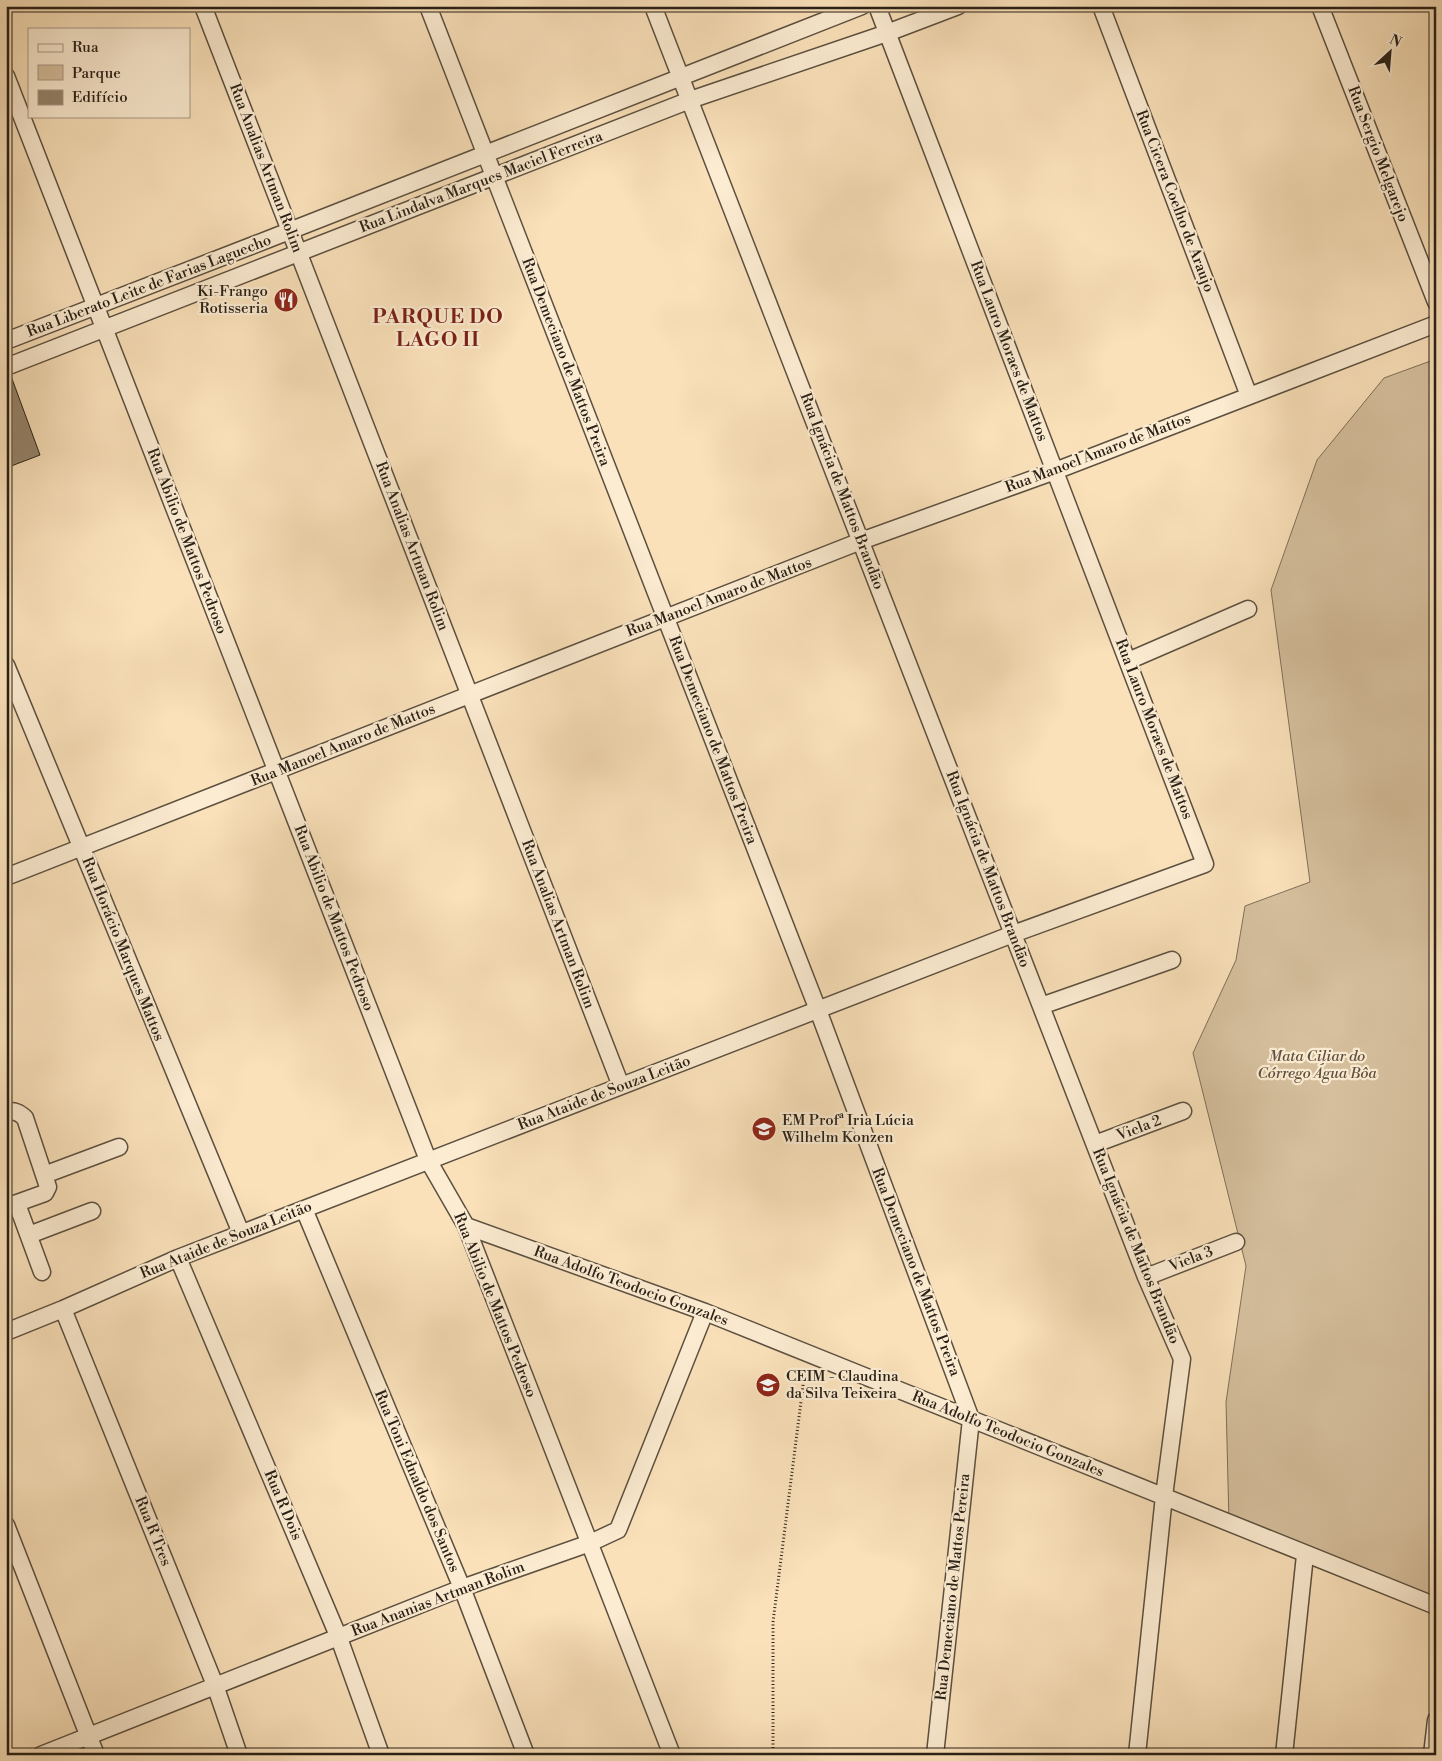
<svg xmlns="http://www.w3.org/2000/svg" width="1442" height="1761" viewBox="0 0 1442 1761" font-family="'Libre Bodoni',serif">
  <rect width="100%" height="100%" fill="#fae1ba"/>
  <filter id="stains"><feTurbulence type="fractalNoise" baseFrequency=".004" numOctaves="4"/><feColorMatrix values="0 0 0 0 .2 0 0 0 0 .09 0 0 0 0 .02 0 0 0 .5 -.17"/></filter>
  <radialGradient id="worn" r=".72"><stop offset=".6" stop-color="#630" stop-opacity="0"/><stop offset="1" stop-color="#630" stop-opacity=".3"/></radialGradient>
  <path fill="#d6c09e" stroke="#7f705a" d="M1436,359V1606L1229,1523L1226,1402L1246,1266L1193,1053L1236,960L1245,906L1310,882L1271,590L1317,460L1384,378Z"/>
  <path fill="#95846c" stroke="#282017" d="M11,376L40,455L6,468V377Z"/>
  <g fill="none" stroke-linecap="round" stroke-linejoin="round">
    <defs>
      <path id="street" d="M203,6L621,1086
        M428,6L818,1010L971,1419L935,1755
        M653,6L1146,1277L1182,1359L1164,1496L1137,1755
        M1101,6L1249,396
        M1320,6L1436,302
        M6,76L428,1160L466,1226L672,1755
        M6,341C292,231 577,118 862,6
        M6,367L690,100L887,33L958,6
        M1128,661L1248,609
        M6,665L241,1233
        M6,877L861,541L1055,471L1436,324
        M1041,1006L1172,960
        M6,1113C13,1109 20,1113 25,1118L48,1187L45,1193L6,1207
        M1095,1144L1183,1111
        M44,1175L119,1147
        M17,1204L42,1272
        M304,1209L462,1588L526,1755
        M466,1226L705,1312L1436,1606
        M29,1235L92,1211
        M178,1258L339,1638L381,1755
        M1146,1277L1236,1242
        M63,1309L215,1685L239,1755
        M6,1332L63,1309L178,1258L1013,934L1205,864L877,6
        M6,1525L96,1755
        M41,1755L462,1588L590,1543L618,1530L705,1312
        M1284,1755L1305,1555
        M1432,1755L1436,1720"/>
    </defs>
    <use href="#street" stroke="#5c5040" stroke-width="19"/>
    <path stroke="#282017" stroke-width="3" stroke-dasharray="1 2.5" stroke-linecap="butt" d="M773,1755V1622L805,1370"/>
    <use href="#street" stroke="#fcecd2" stroke-width="16"/>
  </g>
  <defs>
    <symbol id="restaurant-disc" viewBox="-11 -11 22 22"><circle r="9.5" fill="#8f2418" stroke="#fcecd2"/><path d="M-5-6h1v4h1v-4h1v4h1v-4h1v5L-1.5 .5V6h-2V.5L-5-1ZM5-6V6H3V1.5H1.5Q1.5-4 5-6Z" fill="#fff"/></symbol>
    <symbol id="school-disc" viewBox="-11 -11 22 22"><circle r="9.5" fill="#8f2418" stroke="#fcecd2"/><path d="M0-5L7-2L0 1L-7-2ZM-4 1L0 2.5L4 1V4Q0 6-4 4Z" fill="#fff"/></symbol>
  </defs>
  <g fill-rule="evenodd">
    <use href="#restaurant-disc" x="272" y="286" width="28" height="28"/>
    <use href="#school-disc" x="750" y="1115" width="28" height="28"/>
    <use href="#school-disc" x="754" y="1371" width="28" height="28"/>
  </g>
  <g text-anchor="middle" dominant-baseline="central" stroke-width="4.5" stroke-linejoin="round" paint-order="stroke">
    <g font-size="15" fill="#282017" stroke="#fcecd2">
      <text transform="translate(1378 154) rotate(69)">Rua Sergio Melgarejo</text>
      <text transform="translate(266 168) rotate(69)">Rua Analias Artman Rolim</text>
      <text transform="translate(481 182) rotate(-21)">Rua Lindalva Marques Maciel Ferreira</text>
      <text transform="translate(1175 201) rotate(69)">Rua Cicera Coelho de Araujo</text>
      <text transform="translate(149 286) rotate(-21)">Rua Liberato Leite de Farias Laguecho</text>
      <text transform="translate(1009 351) rotate(69)">Rua Lauro Moraes de Mattos</text>
      <text transform="translate(566 362) rotate(69)">Rua Demeciano de Mattos Preira</text>
      <text transform="translate(1098 453) rotate(-21)">Rua Manoel Amaro de Mattos</text>
      <text transform="translate(842 491) rotate(69)">Rua Ignácia de Mattos Brandão</text>
      <text transform="translate(187 541) rotate(69)">Rua Abilio de Mattos Pedroso</text>
      <text transform="translate(412 546) rotate(69)">Rua Analias Artman Rolim</text>
      <text transform="translate(719 597) rotate(-21)">Rua Manoel Amaro de Mattos</text>
      <text transform="translate(1154 729) rotate(69)">Rua Lauro Moraes de Mattos</text>
      <text transform="translate(713 740) rotate(69)">Rua Demeciano de Mattos Preira</text>
      <text transform="translate(343 745) rotate(-22)">Rua Manoel Amaro de Mattos</text>
      <text transform="translate(988 869) rotate(69)">Rua Ignácia de Mattos Brandão</text>
      <text transform="translate(334 918) rotate(69)">Rua Abilio de Mattos Pedroso</text>
      <text transform="translate(558 924) rotate(69)">Rua Analias Artman Rolim</text>
      <text transform="translate(123 949) rotate(68)">Rua Horácio Marques Mattos</text>
      <text transform="translate(604 1093) rotate(-21)">Rua Ataide de Souza Leitão</text>
      <text transform="translate(1139 1128) rotate(-21)">Viela 2</text>
      <text transform="translate(226 1240) rotate(-22)">Rua Ataide de Souza Leitão</text>
      <text transform="translate(1136 1246) rotate(68)">Rua Ignácia de Mattos Brandão</text>
      <text transform="translate(1191 1259) rotate(-21)">Viela 3</text>
      <text transform="translate(916 1272) rotate(69)">Rua Demeciano de Mattos Preira</text>
      <text transform="translate(631 1286) rotate(20)">Rua Adolfo Teodocio Gonzales</text>
      <text transform="translate(495 1305) rotate(68)">Rua Abilio de Mattos Pedroso</text>
      <text transform="translate(1008 1434) rotate(22)">Rua Adolfo Teodocio Gonzales</text>
      <text transform="translate(417 1481) rotate(67)">Rua Toni Ednaldo dos Santos</text>
      <text transform="translate(283 1505) rotate(67)">Rua R Dois</text>
      <text transform="translate(153 1531) rotate(68)">Rua R Tres</text>
      <text transform="translate(953 1587) rotate(-84)">Rua Demeciano de Mattos Pereira</text>
      <text transform="translate(438 1599) rotate(-21)">Rua Ananias Artman Rolim</text>
    </g>
    <g font-size="15" fill="#282017" stroke="#fcecd2" text-anchor="start">
      <text x="268" y="291" text-anchor="end">Ki-Frango<tspan x="268" dy="17">Rotisseria</tspan></text>
      <text x="782" y="1120">EM Profª Iria Lúcia<tspan x="782" dy="17">Wilhelm Konzen</tspan></text>
      <text x="786" y="1376">CEIM - Claudina<tspan x="786" dy="17">da Silva Teixeira</tspan></text>
    </g>
    <g font-size="15" font-style="italic" fill="#5c5040" stroke="#fcecd2">
      <text x="1317" y="1056">Mata Ciliar do<tspan x="1317" dy="17">Córrego Água Bôa</tspan></text>
    </g>
    <g font-size="20" font-weight="bold" letter-spacing="1" fill="#7a1f14" stroke="#fcecd2">
      <text x="438" y="317">PARQUE DO<tspan x="438" dy="23">LAGO II</tspan></text>
    </g>
  </g>
  <rect width="1442" height="1761" fill="none" stroke="#fae1ba" stroke-width="25"/>
  <rect x="8" y="8" width="1427" height="1746" fill="none" stroke="#282017" stroke-width="2.5"/>
  <rect x="12" y="12" width="1417" height="1736" fill="none" stroke="#282017"/>
  <rect x="28" y="28" width="162" height="90" fill="#fcecd2" stroke="#a79a87"/>
  <rect x="38" y="44" width="25" height="8" fill="#fcecd2" stroke="#a79a87"/>
  <text x="72" y="52" font-size="15" fill="#282017">Rua</text>
  <rect x="38" y="65" width="25" height="15" fill="#d6c09e" stroke="#a79a87"/>
  <text x="72" y="78" font-size="15" fill="#282017">Parque</text>
  <rect x="38" y="90" width="25" height="15" fill="#95846c" stroke="#a79a87"/>
  <text x="72" y="102" font-size="15" fill="#282017">Edifício</text>
  <g transform="translate(1390 52) rotate(26)" stroke="#fcecd2" stroke-width="4" paint-order="stroke">
  <path d="M0-4L9 19L0 12L-9 19Z" fill="#282017"/>
  <text y="-8" font-size="14" font-weight="bold" text-anchor="middle" fill="#282017">N</text>
  </g>
  <rect width="100%" height="100%" filter="url(#stains)"/>
  <rect width="100%" height="100%" fill="url(#worn)"/>
</svg>
